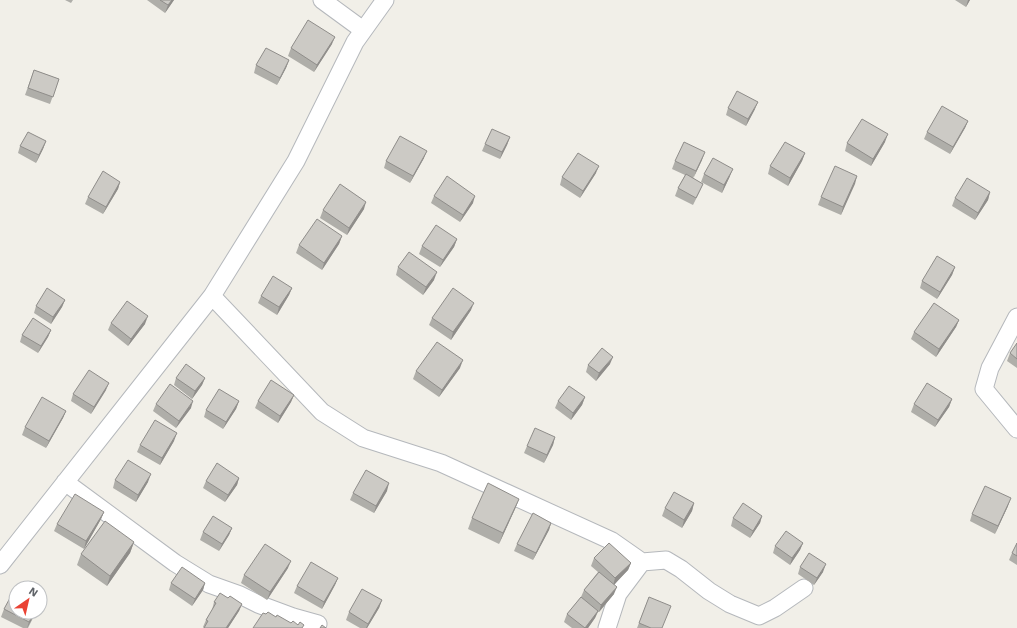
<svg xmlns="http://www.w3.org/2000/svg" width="1017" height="628" viewBox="0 0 1017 628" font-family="'Work Sans',sans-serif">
  <rect width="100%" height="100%" fill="#f1efe8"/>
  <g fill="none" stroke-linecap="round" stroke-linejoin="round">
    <defs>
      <path id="minor" d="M322,0L363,30
        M212,296L322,412L363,438L441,463L612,541L642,562
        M1017,317L990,368L984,389L1017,429
        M65,482L175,563L209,584L240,595L258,604L293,617L318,624
        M0,565L212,296L296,161L355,42L385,0
        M607,628L618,594L642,562L666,560L681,569L709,591L730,604L759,616L775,608L804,588"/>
    </defs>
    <use href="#minor" stroke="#b5b8bc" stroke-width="19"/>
    <use href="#minor" stroke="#fff" stroke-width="17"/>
  </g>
  <path fill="#afaea9" d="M65,0H73L71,3Z
    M147,0H174L165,13Z
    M955,0H970L966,7Z
    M332,44L314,72L288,56L291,48Z
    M289,60L286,68L277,85L254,73L256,65Z
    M34,70L59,79L50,104L25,95Z
    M728,108L755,109L746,126L726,115Z
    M968,121L965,128L950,154L924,139L927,132Z
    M510,137L507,145L500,159L482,151L485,144Z
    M46,141L43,149L36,163L18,153L20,146Z
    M885,142L871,166L845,151L847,143Z
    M805,153L802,161L788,186L768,174L770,166Z
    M424,158L410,183L384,168L386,161Z
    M702,160L693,178L703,184L700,191L693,205L675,196L678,188L685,175L672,169L675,161Z
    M596,173L580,198L560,185L562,177Z
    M704,174L730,176L722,193L701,182Z
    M857,176L841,215L818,205L821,197Z
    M120,182L118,189L103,214L85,204L88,197Z
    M990,192L988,200L975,220L952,206L955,198Z
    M434,196L473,203L460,222L431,203Z
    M364,209L347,235L320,218L323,210Z
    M342,236L339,244L322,270L296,253L299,245Z
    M457,239L454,247L440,267L419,254L422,246Z
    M398,267L434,280L423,295L396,275Z
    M955,267L952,275L937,299L920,288L922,281Z
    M292,288L289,295L277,315L258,303L261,296Z
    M65,300L62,307L51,324L34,313L36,306Z
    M471,310L451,340L429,325L432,318Z
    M959,320L956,327L936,357L911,339L914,332Z
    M111,323L145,324L128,346L108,330Z
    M51,330L48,337L38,353L20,342L22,335Z
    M1017,343V368L1007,361L1010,353Z
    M610,364L596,381L586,372L588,365Z
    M460,368L439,397L413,379L416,371Z
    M176,378H205L202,385L192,399L174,385Z
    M106,390L91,414L71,401L73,394Z
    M294,395L291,402L278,423L255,408L258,401Z
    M585,397L582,405L571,420L555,408L558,401Z
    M952,399L949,407L935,427L911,412L914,404Z
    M239,401L236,409L223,429L204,417L206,410Z
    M156,404L191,408L176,428L153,411Z
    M66,411L63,418L46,448L22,435L25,427Z
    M555,437L553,445L544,463L524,453L527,446Z
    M174,441L160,465L137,452L140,445Z
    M239,478L237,485L225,502L203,488L206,481Z
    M115,480L148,482L136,502L113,488Z
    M387,491L374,513L350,500L353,493Z
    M519,499L515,509L499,544L468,529L472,518Z
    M694,503L692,511L682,528L662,516L665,508Z
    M1008,506L995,534L970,521L972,514Z
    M104,512L101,519L84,549L54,531L57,524Z
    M762,516L760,523L750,538L731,526L733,518Z
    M551,523L549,530L533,560L514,551L517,544Z
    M232,528L229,535L219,551L200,540L203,532Z
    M134,542L130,553L107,586L77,565L81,554Z
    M803,543L800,550L790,565L773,553L775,546Z
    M1017,543V565L1009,560L1012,553Z
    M594,558L631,563L628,570L614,584V594L599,612H598L595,618L588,628H572L564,622L567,614L581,597L584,590L598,572L591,566Z
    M800,567L823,572L814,585L798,574Z
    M288,568L267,600L241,583L244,575Z
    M338,578L335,585L322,609L294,593L297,586Z
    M171,583H205L203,590L192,606L169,590Z
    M649,597L662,628H637Z
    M228,598L242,604L239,611L228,628H204L203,627L206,620L212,610L214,602Z
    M382,600L379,608L367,628H360L346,620L349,612Z
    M4,609L36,612L28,628H23L1,617Z"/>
  <path fill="#8f8d8a" d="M172,0H174L165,13L168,5Z
    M968,0H970L966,7Z
    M335,37L332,44L314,72L317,65Z
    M289,60L286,68L277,85L280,78Z
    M758,102L755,109L746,126L748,119Z
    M968,121L965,128L950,154L953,147Z
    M888,134L885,142L871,166L873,159Z
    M510,137L507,145L500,159L502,152Z
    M46,141L43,149L36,163L39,155Z
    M427,151L424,158L410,183L413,176Z
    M705,152L702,160L693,179L696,171Z
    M805,153L802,161L788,186L790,178Z
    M599,166L596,173L580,198L583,191Z
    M733,169L730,176L722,193L724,185Z
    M857,176L855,184L841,215L843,207Z
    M120,182L118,189L103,214L106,207Z
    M990,192L988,200L975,220L978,213Z
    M475,196L473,203L460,222L463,215Z
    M366,202L364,209L347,235L349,228Z
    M342,236L339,244L322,270L324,263Z
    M457,239L454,247L440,267L443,260Z
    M955,267L952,275L937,299L940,292Z
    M437,272L434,280L423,295L426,287Z
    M292,288L289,295L277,315L279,307Z
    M65,300L62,307L51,324L53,317Z
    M474,303L471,310L451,340L453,332Z
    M148,316L145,324L128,346L131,339Z
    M959,320L956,327L936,357L939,349Z
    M51,330L48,337L38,353L41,346Z
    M613,357L610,364L596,381L599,373Z
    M463,360L460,368L439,397L442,390Z
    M205,378L202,385L192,399L195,391Z
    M109,383L106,390L91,414L94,407Z
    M294,395L291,402L278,423L280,416Z
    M585,397L582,405L571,420L573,413Z
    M952,399L949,407L935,427L938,420Z
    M193,401L191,408L176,428L179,421Z
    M239,401L236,409L223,429L226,422Z
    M66,411L63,418L46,448L49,441Z
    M177,433L174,441L160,465L162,458Z
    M555,437L553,445L544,463L547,455Z
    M151,474L148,482L136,502L138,495Z
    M239,478L237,485L225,502L228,495Z
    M389,483L387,491L374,513L376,506Z
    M1011,498L1008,506L995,534L998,526Z
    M519,499L515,509L499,544L503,533Z
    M694,503L692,511L682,528L684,520Z
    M104,512L101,519L84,549L86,541Z
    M762,516L760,523L750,538L753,531Z
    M551,523L549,530L533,560L536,553Z
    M232,528L229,535L219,551L222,544Z
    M134,542L130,553L107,586L110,576Z
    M803,543L800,550L790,565L792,558Z
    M291,561L288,568L267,600L270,592Z
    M631,563L628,570L613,586L615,578Z
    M826,564L823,572L814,585L817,578Z
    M338,578L335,585L322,609L324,602Z
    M205,583L203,590L192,606L195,599Z
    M617,587L614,594L599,612L601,605Z
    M382,600L379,608L367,628H366L368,624Z
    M242,604L239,611L228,628H226Z
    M598,611L595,618L588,628H584Z
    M35,612H36L27,628L29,622Z"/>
  <path fill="#cccac5" stroke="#8f8d8a" d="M160,0H172L168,5Z
    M308,20L335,37L317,65L291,48Z
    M266,48L289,60L280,78L256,65Z
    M34,70L59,79L53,97L28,88Z
    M737,91L758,102L748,119L728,108Z
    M942,106L968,121L953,147L927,132Z
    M862,119L888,134L873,159L847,143Z
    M492,129L510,137L502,152L485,144Z
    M28,132L46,141L39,155L20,146Z
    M400,136L427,151L413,176L386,161Z
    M684,142L705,152L696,171L675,161Z
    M785,142L805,153L790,178L770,166Z
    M578,153L599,166L583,191L562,177Z
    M713,158L733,169L724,185L704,174Z
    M835,166L857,176L843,207L821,197Z
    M103,171L120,182L106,207L88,197Z
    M686,174L703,184L696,198L678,188Z
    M447,176L475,196L463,215L434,196Z
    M967,178L990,192L978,213L955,198Z
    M340,184L366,202L349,228L323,210Z
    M317,219L342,236L324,263L299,245Z
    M436,225L457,239L443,260L422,246Z
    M409,252L437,272L426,287L398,267Z
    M937,256L955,267L940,292L922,281Z
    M273,276L292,288L279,307L261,296Z
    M47,288L65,300L53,317L36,306Z
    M453,288L474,303L453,332L432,318Z
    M127,301L148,316L131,339L111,323Z
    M934,303L959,320L939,349L914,332Z
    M33,318L51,330L41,346L22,335Z
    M437,342L463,360L442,390L416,371Z
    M1017,343V359L1010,353Z
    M602,348L613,357L599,373L588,365Z
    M186,364L205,378L195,391L176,378Z
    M89,370L109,383L94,407L73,394Z
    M271,380L294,395L280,416L258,401Z
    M927,383L952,399L938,420L914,404Z
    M170,384L193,401L179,421L156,404Z
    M569,386L585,397L573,413L558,401Z
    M219,389L239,401L226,422L206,410Z
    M42,397L66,411L49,441L25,427Z
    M155,420L177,433L162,458L140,445Z
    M535,428L555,437L547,455L527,446Z
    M128,460L151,474L138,495L115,480Z
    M217,463L239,478L228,495L206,481Z
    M366,470L389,483L376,506L353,493Z
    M488,483L519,499L503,533L472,518Z
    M985,486L1011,498L998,526L972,514Z
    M674,492L694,503L684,520L665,508Z
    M75,494L104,512L86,541L57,524Z
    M743,503L762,516L753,531L733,518Z
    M533,513L551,523L536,553L517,544Z
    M213,516L232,528L222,544L203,532Z
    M105,521L134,542L110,576L81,554Z
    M786,531L803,543L792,558L775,546Z
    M609,543L631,563L615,578L594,558Z
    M1017,543V556L1012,553Z
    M265,544L291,561L270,592L244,575Z
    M809,553L826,564L817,578L800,567Z
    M311,562L338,578L324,602L297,586Z
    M182,567L205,583L195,599L171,583Z
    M599,572L617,587L601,605L584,590Z
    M17,585L24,588H16V612H35L29,622L4,609Z
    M362,589L382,600L368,624L349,612Z
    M220,593L228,598L230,596L242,604L226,628H204L208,621L206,620L216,603L214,602Z
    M40,596L42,598L40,602Z
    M581,597L598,611L585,628L567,614Z
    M649,597L671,606L662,628H651L639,623Z
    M268,612L276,617L277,615L291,623L293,621L298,625L300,622L304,625L302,628H253L263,613L266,614Z
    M322,625L326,628H320Z"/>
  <g transform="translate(28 600) rotate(34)"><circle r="19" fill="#ffffff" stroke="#bfc1c3"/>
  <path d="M0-3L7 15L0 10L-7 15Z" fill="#ea4335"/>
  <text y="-6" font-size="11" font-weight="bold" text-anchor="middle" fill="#5f6368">N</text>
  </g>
</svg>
